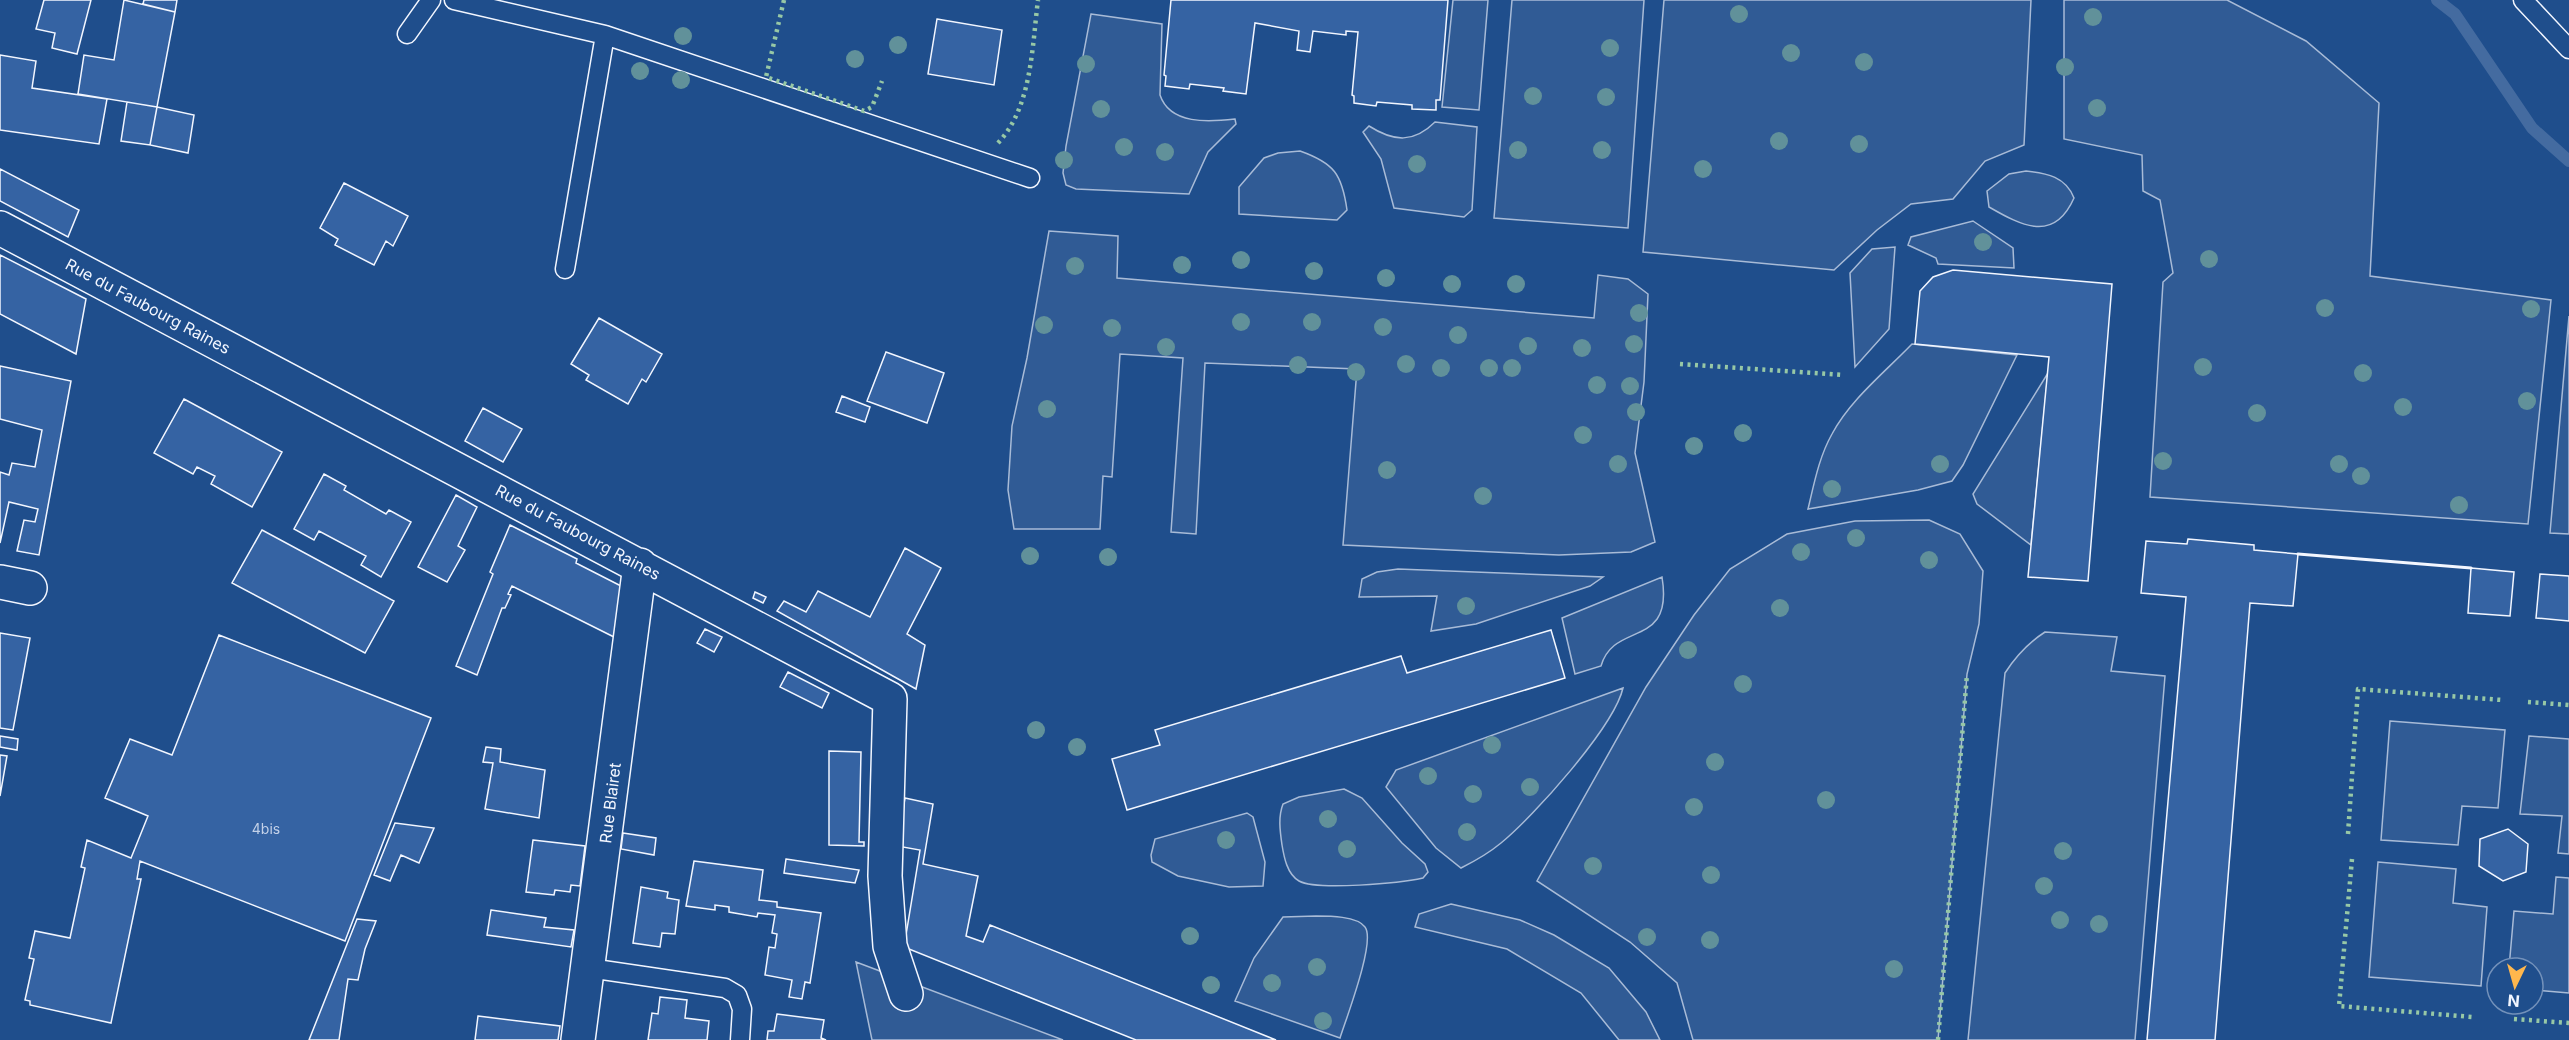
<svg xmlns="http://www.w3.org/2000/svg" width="2569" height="1040" viewBox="0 0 2569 1040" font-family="Inter,sans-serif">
  <rect width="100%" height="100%" fill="#1f4e8c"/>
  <path fill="#305b95" stroke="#a8bbd7" stroke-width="1.5" d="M1453,0H1488L1479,110L1442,107Z
    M1512,0H1644L1628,228L1494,218Z
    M1664,0H2031L2024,145L1985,161L1953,199L1911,204L1877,230L1834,270L1643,252Z
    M2064,0H2227L2306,41L2379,103L2370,276L2551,300L2528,524L2150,497L2163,282L2173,273L2160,200L2143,191L2142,155L2064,139Z
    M1091,14L1162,24L1160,95C1170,125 1209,122 1235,119L1236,124L1208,152L1189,194L1076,189L1066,185L1063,173L1066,146Z
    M1435,122L1477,127L1472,210L1464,217L1394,208L1381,159L1363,132L1369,126C1394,142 1414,143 1435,122Z
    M1300,151C1334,163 1342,174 1347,210L1337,220L1239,214V187L1264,158L1278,153Z
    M2026,171C2047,173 2066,177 2074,198C2054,243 2022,226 1989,207L1987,191L2009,174Z
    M1973,221L2013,248L2014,268L1938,264L1936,258L1908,245L1911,237Z
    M1049,231L1118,236L1117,278L1594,318L1598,275L1628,279L1648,294L1644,382L1635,453L1655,542L1631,552L1559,555L1343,545L1357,369L1205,363L1196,534L1171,532L1183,358L1120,354L1112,477L1103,476L1100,529H1014L1008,490L1012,426L1027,358Z
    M1895,247L1889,329L1855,367L1850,273L1872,249Z
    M2569,316V534L2550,533Z
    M1912,344L2017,355L1963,465L1952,481L1918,490L1808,509C1814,484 1819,457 1832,434C1850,400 1885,372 1912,344Z
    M2048,373L2031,545L1977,504L1973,494Z
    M1929,520L1960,534L1983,571L1979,624L1967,674L1938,1040H1693L1677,983L1630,942L1537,881L1646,687L1694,615L1730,569L1787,534L1855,521Z
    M1398,569L1603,577L1590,586L1476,624L1431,631L1437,596L1359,597L1362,579L1377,572Z
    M1662,577C1674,650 1614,620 1601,666L1575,674L1562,618Z
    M2045,632L2117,637L2111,671L2165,676L2135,1040H1968L2005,673C2016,656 2028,643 2045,632Z
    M1623,688C1614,727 1533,817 1501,843C1489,853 1475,861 1461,868L1436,848L1386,787L1396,770Z
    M2390,721L2505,730L2498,808L2462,806L2458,845L2381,840Z
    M2529,736L2569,739V854L2558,853L2562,816L2520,814Z
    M1344,789L1362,798L1402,843L1425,864L1428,872L1423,878C1401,883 1317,891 1299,881C1287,874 1284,857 1282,845C1280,831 1278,817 1283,804L1299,797Z
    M1247,813L1253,817L1265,862L1263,886L1229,887L1178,876L1152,862L1151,855L1155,839Z
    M2378,862L2456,869L2453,903L2487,907L2481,986L2369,977Z
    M2556,877L2569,878V993L2533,990V968H2509L2514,911L2553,914Z
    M1451,904L1520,920L1554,935L1609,968L1646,1012L1660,1040H1619L1581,993L1507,949L1415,927L1419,914Z
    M1316,916C1329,916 1357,916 1365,927C1376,941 1346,1019 1340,1038L1235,1001L1254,958L1283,917Z
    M856,962L1063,1040H872Z"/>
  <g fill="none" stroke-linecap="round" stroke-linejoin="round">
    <path stroke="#446ba0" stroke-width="12" d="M2437,0L2455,14L2532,128L2569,161"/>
  </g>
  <path fill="#3563a3" stroke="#f2f6ff" stroke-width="1.5" d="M44,0H91L77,54L52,48L55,33L36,29Z
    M124,0L175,12L157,107L78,94L84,55L114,60Z
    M144,0H177L175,12L143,4Z
    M1171,0H1448L1440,100H1436V110L1412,109V105L1377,102L1376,106L1354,103V96L1352,95L1358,32L1346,31V35L1313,31L1310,52L1297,50L1299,31L1255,23L1246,94L1223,91L1224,88L1190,84L1189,89L1165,86L1166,76L1164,75Z
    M937,19L1002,30L994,85L928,74Z
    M0,55L36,61L32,88L107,99L99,144L0,130Z
    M127,102L157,107L150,145L121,141Z
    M157,107L194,115L188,153L150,145Z
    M0,169L79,210L68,237L0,201Z
    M344,183L408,216L393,246L386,241L374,265L335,245L338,239L320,228Z
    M0,255L86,299L76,354L0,314Z
    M1953,270L2112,284L2088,581L2028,577L2049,357L1915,344L1920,291L1933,277Z
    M599,318L662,354L646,382L642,379L628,404L586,380L589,375L571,364Z
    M886,352L944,373L927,423L867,401Z
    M0,366L71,381L39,555L17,551L24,520L35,522L38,509L9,502L0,543V472L9,475L12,463L35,467L42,430L0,419Z
    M842,396L870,407L865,422L836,412Z
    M184,399L282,452L252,507L211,484L215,476L197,467L193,474L154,453Z
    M483,408L522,429L503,462L465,441Z
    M324,474L346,486L344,490L386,514L389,510L411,522L381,577L361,565L366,556L319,531L314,540L294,529Z
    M456,495L477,507L458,546L465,550L447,582L418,567Z
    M510,525L577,559L576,563L621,586L614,637L512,586L508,594L511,595L505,608H502L477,675L456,666L493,574L490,572Z
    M262,530L394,601L365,653L232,583Z
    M2188,539L2254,545V550L2298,554L2293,606L2250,603L2215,1040H2147L2186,597L2141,593L2146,541L2187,544Z
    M905,548L941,568L907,634L925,645L916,689L777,611L784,601L806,612L818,591L870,617Z
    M2471,568L2514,572L2510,616L2468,613Z
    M2540,574L2569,576V621L2536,618Z
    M755,592L766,597L763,603L753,598Z
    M705,629L722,637L714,652L697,643Z
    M1551,630L1565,678L1127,810L1112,759L1160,745L1155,730L1401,656L1407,673Z
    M0,633L30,638L13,730L0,728Z
    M219,635L431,718L345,941L140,861L137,879H141L111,1023L30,1005V1001L25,1000L34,959L29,958L35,931L70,938L85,868L81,867L87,840L131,858L148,816L105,798L130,739L172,755Z
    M788,672L829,693L822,708L780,687Z
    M0,736L18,739L17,750L0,747Z
    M486,747L501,749L500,762L545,770L539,818L485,809L493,763L483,762Z
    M829,751L861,752L859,842H864V846L829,845Z
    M0,755L7,756L0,796Z
    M905,798L933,804L923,864L978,876L966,936L983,942L990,925L1276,1040H1136L904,947L920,850L897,846Z
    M395,823L434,828L419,863L401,855L390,881L374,875Z
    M2508,829L2528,844L2526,872L2503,881L2479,866L2480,839Z
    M623,833L656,838L654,855L621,849Z
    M533,840L585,846L580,886L571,885L570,892L555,890L554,895L526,892Z
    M786,859L859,870L855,883L784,873Z
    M694,861L763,870L759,900L777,902V907L821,913L810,983L805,982L802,999L789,997L792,980L765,975L769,947L775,948L777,934L772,933L775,915L758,913L757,917L729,912V907L715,905V910L686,906Z
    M641,887L668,892L667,898L679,900L675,934L662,933L660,947L633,943Z
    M491,910L546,918L544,927L574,930L571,947L487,935Z
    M357,919L376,921L365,949L358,980L348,979L339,1040H309Z
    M660,997L687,1000L685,1018L709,1021L707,1040H648L652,1013L658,1014Z
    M777,1014L824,1020L821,1038L826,1040H767L768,1031H774Z
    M478,1016L560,1026L558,1040H475Z"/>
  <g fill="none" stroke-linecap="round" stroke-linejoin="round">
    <defs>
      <path id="service" d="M454,0L605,35L1030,178
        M2523,0L2569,49
        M407,34L431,0
        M565,269L605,35
        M589,968L725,988L737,995L742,1009L740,1040"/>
      <path id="minor" d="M0,228L890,699L885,876L890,946L906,994
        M0,582L30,588
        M578,1040L640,565"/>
    </defs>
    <use href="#service" stroke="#f2f6ff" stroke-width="21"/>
    <use href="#minor" stroke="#f2f6ff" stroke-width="36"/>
    <use href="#service" stroke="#1f4e8c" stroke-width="18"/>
    <use href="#minor" stroke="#1f4e8c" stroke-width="33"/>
    <path stroke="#97c8a6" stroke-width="4.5" stroke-dasharray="3 4.5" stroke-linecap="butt" d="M784,0L766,77L864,111L872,107L882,81
      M998,143C1032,107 1032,47 1038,0
      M1680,364L1843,375
      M2528,702L2569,705
      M2348,834L2358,689L2502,700
      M2352,859L2339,1006L2472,1017
      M2514,1019L2569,1023
      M1938,1040L1967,674"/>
    <path stroke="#f2f6ff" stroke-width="3" d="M2298,554L2471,568"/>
  </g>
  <g fill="#61919a">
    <circle cx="1739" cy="14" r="9"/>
    <circle cx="2093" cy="17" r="9"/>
    <circle cx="683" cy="36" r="9"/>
    <circle cx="898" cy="45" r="9"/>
    <circle cx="1610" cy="48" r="9"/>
    <circle cx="1791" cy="53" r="9"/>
    <circle cx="855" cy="59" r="9"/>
    <circle cx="1864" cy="62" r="9"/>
    <circle cx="1086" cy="64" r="9"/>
    <circle cx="2065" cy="67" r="9"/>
    <circle cx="640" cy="71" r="9"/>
    <circle cx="681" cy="80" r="9"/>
    <circle cx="1533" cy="96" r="9"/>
    <circle cx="1606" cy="97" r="9"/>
    <circle cx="2097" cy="108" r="9"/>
    <circle cx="1101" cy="109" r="9"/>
    <circle cx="1779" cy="141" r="9"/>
    <circle cx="1859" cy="144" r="9"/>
    <circle cx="1124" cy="147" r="9"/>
    <circle cx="1518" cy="150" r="9"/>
    <circle cx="1602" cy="150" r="9"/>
    <circle cx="1165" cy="152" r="9"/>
    <circle cx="1064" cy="160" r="9"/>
    <circle cx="1417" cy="164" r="9"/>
    <circle cx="1703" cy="169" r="9"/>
    <circle cx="1983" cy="242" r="9"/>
    <circle cx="2209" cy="259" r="9"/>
    <circle cx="1241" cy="260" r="9"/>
    <circle cx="1182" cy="265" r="9"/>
    <circle cx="1075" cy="266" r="9"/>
    <circle cx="1314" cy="271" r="9"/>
    <circle cx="1386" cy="278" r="9"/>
    <circle cx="1452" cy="284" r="9"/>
    <circle cx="1516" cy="284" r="9"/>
    <circle cx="2325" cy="308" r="9"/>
    <circle cx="2531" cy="309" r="9"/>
    <circle cx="1639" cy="313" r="9"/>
    <circle cx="1241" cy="322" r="9"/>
    <circle cx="1312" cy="322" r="9"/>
    <circle cx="1044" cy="325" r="9"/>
    <circle cx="1383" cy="327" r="9"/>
    <circle cx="1112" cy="328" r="9"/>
    <circle cx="1458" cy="335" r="9"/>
    <circle cx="1634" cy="344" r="9"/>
    <circle cx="1528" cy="346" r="9"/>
    <circle cx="1166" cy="347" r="9"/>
    <circle cx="1582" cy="348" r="9"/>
    <circle cx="1406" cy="364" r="9"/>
    <circle cx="1298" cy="365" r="9"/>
    <circle cx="2203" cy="367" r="9"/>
    <circle cx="1441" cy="368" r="9"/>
    <circle cx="1489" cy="368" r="9"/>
    <circle cx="1512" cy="368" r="9"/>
    <circle cx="1356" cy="372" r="9"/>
    <circle cx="2363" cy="373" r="9"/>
    <circle cx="1597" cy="385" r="9"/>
    <circle cx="1630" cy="386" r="9"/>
    <circle cx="2527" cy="401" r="9"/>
    <circle cx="2403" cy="407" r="9"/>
    <circle cx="1047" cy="409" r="9"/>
    <circle cx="1636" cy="412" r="9"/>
    <circle cx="2257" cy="413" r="9"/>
    <circle cx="1743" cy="433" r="9"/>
    <circle cx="1583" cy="435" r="9"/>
    <circle cx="1694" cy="446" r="9"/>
    <circle cx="2163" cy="461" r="9"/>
    <circle cx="1618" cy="464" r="9"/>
    <circle cx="1940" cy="464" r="9"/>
    <circle cx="2339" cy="464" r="9"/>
    <circle cx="1387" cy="470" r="9"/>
    <circle cx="2361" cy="476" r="9"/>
    <circle cx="1832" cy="489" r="9"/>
    <circle cx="1483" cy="496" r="9"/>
    <circle cx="2459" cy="505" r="9"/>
    <circle cx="1856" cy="538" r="9"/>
    <circle cx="1801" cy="552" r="9"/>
    <circle cx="1030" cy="556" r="9"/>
    <circle cx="1108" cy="557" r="9"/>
    <circle cx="1929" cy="560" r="9"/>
    <circle cx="1466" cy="606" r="9"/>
    <circle cx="1780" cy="608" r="9"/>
    <circle cx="1688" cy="650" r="9"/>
    <circle cx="1743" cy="684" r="9"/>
    <circle cx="1036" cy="730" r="9"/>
    <circle cx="1492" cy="745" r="9"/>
    <circle cx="1077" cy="747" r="9"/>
    <circle cx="1715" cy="762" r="9"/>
    <circle cx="1428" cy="776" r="9"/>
    <circle cx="1530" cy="787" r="9"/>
    <circle cx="1473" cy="794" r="9"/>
    <circle cx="1826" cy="800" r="9"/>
    <circle cx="1694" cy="807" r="9"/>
    <circle cx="1328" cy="819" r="9"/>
    <circle cx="1467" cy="832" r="9"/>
    <circle cx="1226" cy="840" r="9"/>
    <circle cx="1347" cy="849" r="9"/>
    <circle cx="2063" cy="851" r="9"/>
    <circle cx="1593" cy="866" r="9"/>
    <circle cx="1711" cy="875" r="9"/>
    <circle cx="2044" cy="886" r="9"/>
    <circle cx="2060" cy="920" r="9"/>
    <circle cx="2099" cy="924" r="9"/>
    <circle cx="1190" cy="936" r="9"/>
    <circle cx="1647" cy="937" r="9"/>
    <circle cx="1710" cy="940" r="9"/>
    <circle cx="1317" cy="967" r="9"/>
    <circle cx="1894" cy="969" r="9"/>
    <circle cx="1272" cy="983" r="9"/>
    <circle cx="1211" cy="985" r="9"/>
    <circle cx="1323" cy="1021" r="9"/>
  </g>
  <g text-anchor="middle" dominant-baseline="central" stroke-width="4.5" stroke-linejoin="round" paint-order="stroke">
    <g font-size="14" fill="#c3d1e8">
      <text x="266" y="828">4bis</text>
    </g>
    <g font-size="16" fill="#f2f6ff" stroke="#1f4e8c">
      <text transform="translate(148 306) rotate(28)">Rue du Faubourg Raines</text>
      <text transform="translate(578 532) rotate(28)">Rue du Faubourg Raines</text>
      <text transform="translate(610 803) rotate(-83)">Rue Blairet</text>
    </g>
  </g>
  <g transform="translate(2515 986) rotate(185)"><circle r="28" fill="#1f4e8c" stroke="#7391ba" stroke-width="1.5"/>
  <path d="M0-4.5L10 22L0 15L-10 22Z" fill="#ffb74d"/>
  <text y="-9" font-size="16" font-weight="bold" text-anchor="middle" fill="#f2f6ff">N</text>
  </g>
</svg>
